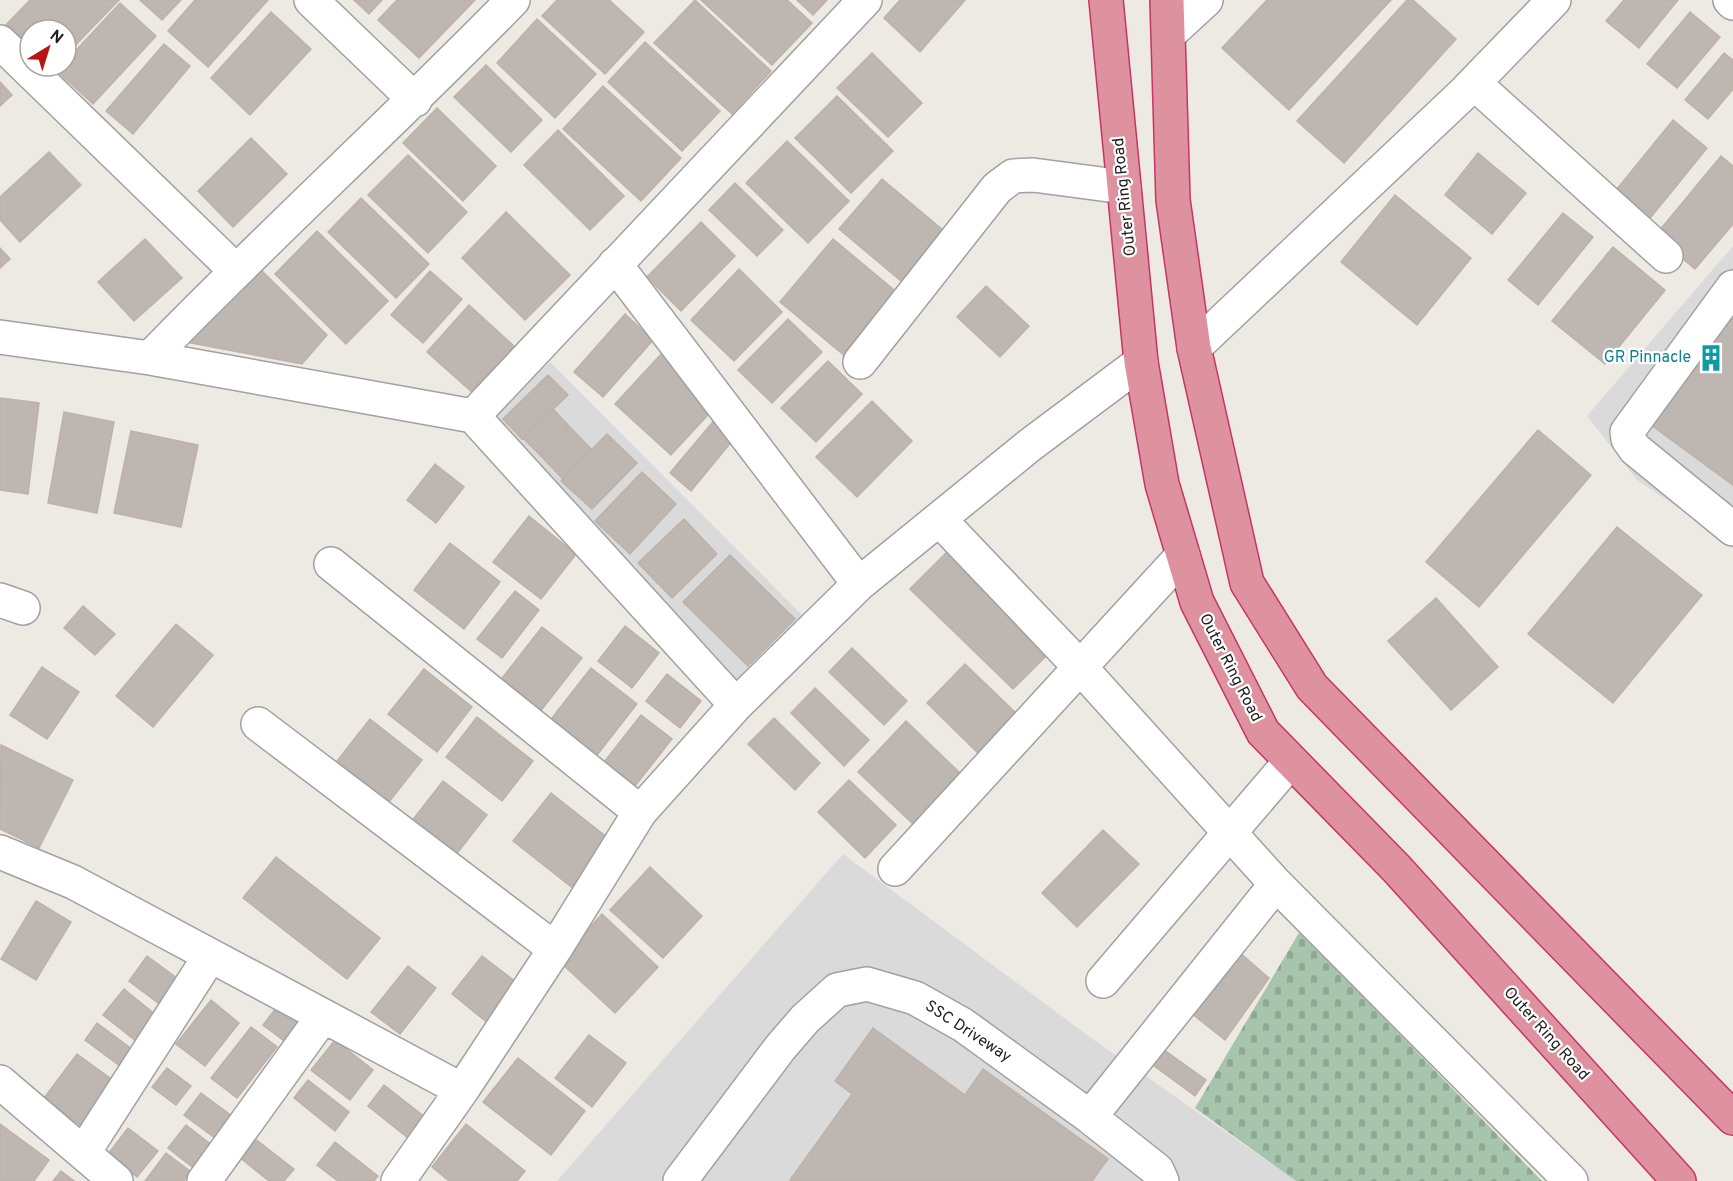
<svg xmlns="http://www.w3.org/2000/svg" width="1733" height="1181" viewBox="0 0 1733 1181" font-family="Overpass,sans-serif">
  <defs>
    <pattern id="cemetery-stones" width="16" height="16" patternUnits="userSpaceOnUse" patternTransform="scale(1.5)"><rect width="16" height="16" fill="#a7c4ac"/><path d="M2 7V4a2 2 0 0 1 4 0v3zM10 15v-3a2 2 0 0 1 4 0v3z" fill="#8fa894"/></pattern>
  </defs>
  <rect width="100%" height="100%" fill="#edeae4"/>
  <path fill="#dbdada" d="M1733,246V544L1637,480L1587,416Z
    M550,362L806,619L739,686L491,413Z
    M843,854L1094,1040L1296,1181H557Z"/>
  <path fill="url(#cemetery-stones)" d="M1300,931L1542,1181H1296L1195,1108Z"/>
  <path fill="#bdb6b1" stroke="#beb2a8" stroke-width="1.5" d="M30,0H119L66,55V30H30V50L5,26Z
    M140,0H181L162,20Z
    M195,0H268L208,67L168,31Z
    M354,0H382L369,14Z
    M397,0H475L419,58L378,20Z
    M557,0H609L644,32L605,74L542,16Z
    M695,0L771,71L732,114L654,43Z
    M701,0H787L812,23L772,65Z
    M797,0H827L813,15Z
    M900,0H965L920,52L884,18Z
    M1267,0H1391L1289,110L1222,48Z
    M1407,0H1413L1456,39L1344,163L1297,121Z
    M1624,0H1678L1639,48L1606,21Z
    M120,3L156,36L93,104L57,71L61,66H66V61Z
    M271,12L311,49L250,115L211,78Z
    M1690,12L1720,37L1677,88L1647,64Z
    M537,19L596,74L555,118L497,63Z
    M645,42L720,111L682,151L608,82Z
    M164,44L190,66L133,134L106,111Z
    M872,53L922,103L888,137L837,88Z
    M1724,53L1733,60V89L1708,119L1685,100Z
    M486,65L542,120L511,152L454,97Z
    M0,82L12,95L0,106Z
    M603,86L681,158L641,201L563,129Z
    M837,96L893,151L851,193L795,138Z
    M437,108L496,166L463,201L403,143Z
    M1673,120L1707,148L1647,222L1613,194Z
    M558,130L624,196L590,230L524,165Z
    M251,138L287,174L233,227L198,191Z
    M787,141L849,201L808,243L746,183Z
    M49,152L81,185L20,242L0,220V197Z
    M1478,153L1526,193L1492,234L1445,195Z
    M408,155L467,212L428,253L368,195Z
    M1721,156L1733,166V224L1695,269L1655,236Z
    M882,179L949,235L907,286L839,229Z
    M735,183L783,230L757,256L709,210Z
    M1395,195L1471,258L1417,325L1341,262Z
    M361,198L429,264L396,298L328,232Z
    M506,212L570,275L525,320L462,258Z
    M1563,213L1593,237L1538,305L1508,280Z
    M701,222L735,256L681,311L647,277Z
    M317,231L388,301L346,344L275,274Z
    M145,239L182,278L134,321L98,282Z
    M833,239L899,294L846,357L780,302Z
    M1613,247L1665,290L1605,364L1552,321Z
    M0,248L10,259L0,268Z
    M259,268L327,335L302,364L186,342Z
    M739,269L782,312L734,361L691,320Z
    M430,271L462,299L423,343L391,315Z
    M986,286L1029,326L1000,357L957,317Z
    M1733,297V485L1643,419Z
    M469,305L515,347L474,394L427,352Z
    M625,314L653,340L603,397L574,372Z
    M788,319L822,352L772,403L738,370Z
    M662,353L718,404L671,455L615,404Z
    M828,361L862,394L816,442L781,408Z
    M548,375L568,395L522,439L503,419Z
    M0,398L39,403L28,494L0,490Z
    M872,401L912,441L857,497L816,457Z
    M553,409L569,426L540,455L523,438Z
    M64,412L114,422L97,513L48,503Z
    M716,418L737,435L691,491L670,473Z
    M569,426L592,450L562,478L540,455Z
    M1538,430L1591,475L1479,607L1426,562Z
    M131,431L198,445L181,527L114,513Z
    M607,434L637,463L592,509L561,481Z
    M435,464L464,487L436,523L407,500Z
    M642,472L676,504L630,554L595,521Z
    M529,516L576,554L541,599L493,562Z
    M684,519L717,554L672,598L638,563Z
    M1617,527L1702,595L1613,703L1528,634Z
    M450,543L500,582L464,629L414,590Z
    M951,548L1054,648L1013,689L910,589Z
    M730,555L795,619L748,666L683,602Z
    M515,591L539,610L502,658L477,639Z
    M1436,598L1498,667L1451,710L1388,641Z
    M83,606L115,634L95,655L64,628Z
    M176,624L213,655L153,727L116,696Z
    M625,626L659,653L632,688L598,661Z
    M542,627L582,658L536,717L496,686Z
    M852,648L907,701L884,725L829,672Z
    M965,664L1022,719L984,759L927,703Z
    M42,667L79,692L47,739L10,715Z
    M591,668L637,704L594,759L548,723Z
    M424,669L472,707L437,752L388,714Z
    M667,674L701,701L680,728L646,701Z
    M815,688L869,740L844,766L791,713Z
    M641,715L672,739L635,786L604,762Z
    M477,717L533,761L502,801L446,757Z
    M774,718L820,763L795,790L748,744Z
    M370,719L422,760L389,802L337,761Z
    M906,721L962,775L914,825L858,772Z
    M1,745L73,780L39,848L0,829Z
    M849,780L896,825L865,858L818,812Z
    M443,781L487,815L455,856L411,822Z
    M551,793L617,845L579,893L513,841Z
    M1103,830L1139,864L1077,927L1042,893Z
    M276,857L380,938L347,979L243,898Z
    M650,867L702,916L663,958L610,910Z
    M36,901L71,922L36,980L1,959Z
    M602,914L658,967L615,1013L559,961Z
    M1239,952L1269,978L1225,1040L1191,1013Z
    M147,956L185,984L166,1009L129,981Z
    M482,956L525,989L494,1028L452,994Z
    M408,966L436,988L400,1034L371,1012Z
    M124,989L167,1024L146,1049L103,1015Z
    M283,999L307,1017L287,1043L263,1025Z
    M211,1000L239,1023L205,1066L176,1044Z
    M97,1023L137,1053L124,1069L85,1040Z
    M251,1027L277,1047L237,1098L211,1078Z
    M873,1028L965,1095L983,1069L1108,1159L1092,1181H791L790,1180L852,1094L835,1081Z
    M589,1035L626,1063L592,1107L555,1078Z
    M335,1040L373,1070L350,1100L311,1070Z
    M1160,1047L1206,1080L1195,1096L1149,1062Z
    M77,1054L114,1081L80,1125L44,1098Z
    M518,1058L585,1111L551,1155L483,1102Z
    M167,1068L191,1086L176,1105L152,1087Z
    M308,1080L349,1112L335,1131L294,1098Z
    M384,1085L425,1117L408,1138L368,1106Z
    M201,1093L236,1119L219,1141L184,1115Z
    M0,1124L49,1160L34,1181H0Z
    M466,1124L525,1171L517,1181H449L432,1167Z
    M186,1125L222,1153L204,1176L168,1148Z
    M128,1128L158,1151L137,1177L108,1154Z
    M254,1138L294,1169L284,1181H269L239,1157Z
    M335,1142L378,1176L374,1181H338L317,1165Z
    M166,1153L191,1172L184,1181H145Z
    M61,1171L74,1181H53Z"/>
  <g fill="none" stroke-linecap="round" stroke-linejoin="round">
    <defs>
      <path id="minor" d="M311,0L415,100
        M1730,0L1733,3
        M1169,34L1206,0
        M0,42L235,270
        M1474,83L1666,256
        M615,264L859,584
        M1733,287L1627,432L1628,439L1635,449L1733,529
        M0,337L150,358L473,416L736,705
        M1194,348L1464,93L1554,0
        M150,358C268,236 394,122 513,0
        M860,362L997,188L1013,176L1033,175L1124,187
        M473,416L865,0
        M939,519L1080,667L1276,884L1571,1181
        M331,564L640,812
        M0,600L23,608
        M258,724L555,949
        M0,852L73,882L462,1090
        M895,869L1183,555
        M1103,981L1290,762
        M0,1082L116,1181
        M1090,1117L1276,884
        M84,1152L210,956
        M204,1181L323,1016
        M398,1181L462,1090L555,949L640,812L736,705L859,584L1030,445L1141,362
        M680,1181L780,1048L805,1019L837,990L867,984L915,998L963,1025L1090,1117L1157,1170L1162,1181"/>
      <path id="highway" d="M1106,0L1141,362L1162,484L1197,602L1263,732L1397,869L1679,1181
        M1167,0L1173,200L1194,348L1247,583L1312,687L1733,1118"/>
    </defs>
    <use href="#minor" stroke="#a1a1a1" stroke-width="36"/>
    <use href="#highway" stroke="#c83465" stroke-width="36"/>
    <use href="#minor" stroke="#fff" stroke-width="33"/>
    <use href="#highway" stroke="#de929f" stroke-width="33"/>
  </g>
  <defs>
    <symbol id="building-bare" viewBox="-9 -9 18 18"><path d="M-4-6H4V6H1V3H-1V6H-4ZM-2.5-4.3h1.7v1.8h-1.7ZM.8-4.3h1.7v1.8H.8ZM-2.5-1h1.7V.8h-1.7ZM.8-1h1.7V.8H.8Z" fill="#0f9aa8" stroke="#fff" stroke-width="2.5" paint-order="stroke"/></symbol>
  </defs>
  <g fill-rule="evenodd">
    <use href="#building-bare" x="1692" y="339" width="38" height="38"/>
  </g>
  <g text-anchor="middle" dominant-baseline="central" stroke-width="4.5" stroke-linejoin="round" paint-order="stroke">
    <g font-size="16" fill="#1d1d1d" stroke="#fff">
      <text transform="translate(1125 197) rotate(-96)">Outer Ring Road</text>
      <text transform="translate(1230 668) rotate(63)">Outer Ring Road</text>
      <text transform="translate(968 1032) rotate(33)">SSC Driveway</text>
      <text transform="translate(1546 1034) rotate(48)">Outer Ring Road</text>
    </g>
    <g font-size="16" fill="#0d838f" stroke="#fff" text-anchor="end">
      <text x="1691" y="358">GR Pinnacle</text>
    </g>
  </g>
  <g transform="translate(48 48) rotate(38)"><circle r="28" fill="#ffffff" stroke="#a5a5a5" stroke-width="1.5"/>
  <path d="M0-4.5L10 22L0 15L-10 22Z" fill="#b81412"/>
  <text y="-9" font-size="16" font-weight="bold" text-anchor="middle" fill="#1d1d1d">N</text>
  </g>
</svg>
